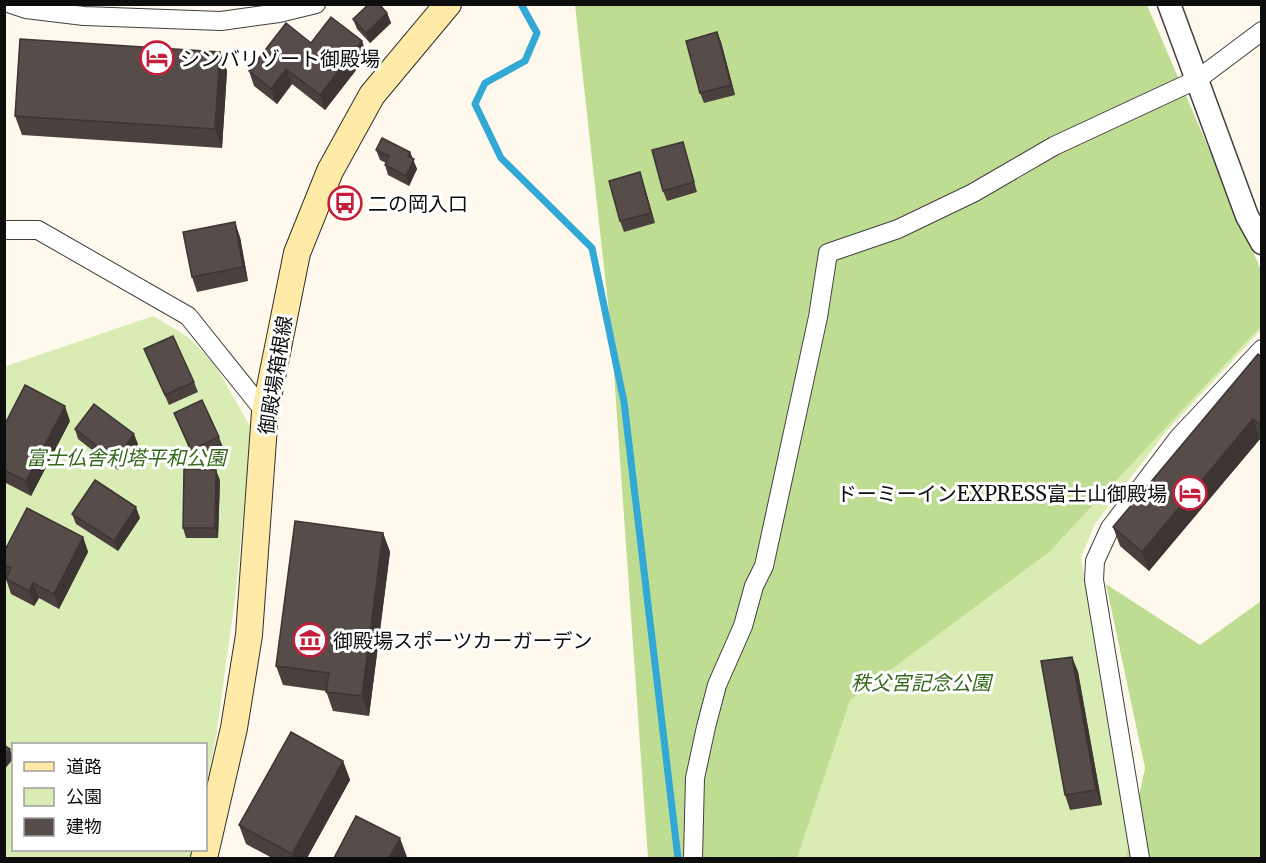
<svg xmlns="http://www.w3.org/2000/svg" width="1266" height="863" viewBox="0 0 1266 863" font-family="Merriweather,'Noto Sans JP',serif">
  <rect width="100%" height="100%" fill="#fff9ed"/>
  <path fill="#d8ecb4" d="M1261,300L1262,329L1165,433L1095,524L1081,557L1107,721L1133,858H703L704,780Z
    M153,316L188,337L214,363L251,428L236,591L216,737L206,785V744H14V850H192L190,858H5L4,367Z"/>
  <path fill="#bedd92" d="M575,5H1147L1261,270V326L1049,552L850,700L797,858H648L611,331Z
    M1106,584L1200,645L1261,601V858H1126L1145,768Z"/>
  <g fill="none" stroke-linecap="round" stroke-linejoin="round">
    <path stroke="#31a8d5" stroke-width="7" d="M521,4L537,33L525,61L485,83L475,104L501,158L592,248L624,402L678,858"/>
    <defs>
      <path id="minor" d="M11,4L26,9L84,16L221,21L279,13L316,4
        M4,230H38L188,316L265,412
        M693,858L695,778L706,727L717,685L743,626L754,586L764,566L818,317L828,253L898,229L973,193L1054,146L1198,79L1262,31
        M1140,858L1094,580L1095,561L1110,528L1179,437L1262,349"/>
      <path id="tertiary" d="M1169,4L1247,216L1262,243"/>
      <path id="secondary" d="M204,858L234,728L249,635L265,412L297,253L330,171L372,95L448,4"/>
    </defs>
    <use href="#minor" stroke="#404040" stroke-width="20"/>
    <use href="#tertiary" stroke="#404040" stroke-width="25"/>
    <use href="#secondary" stroke="#2f2f2f" stroke-width="28"/>
    <use href="#minor" stroke="#fff" stroke-width="18"/>
    <use href="#tertiary" stroke="#fff" stroke-width="22"/>
    <use href="#secondary" stroke="#ffeaa8" stroke-width="26"/>
  </g>
  <path fill="#4a413f" d="M387,13L391,23L370,43L357,29L353,19Z
    M717,32L721,42L735,95L704,103L700,93Z
    M362,41L367,56L325,110L292,84L277,104L254,86L249,71L311,43Z
    M220,52L227,71L222,148L22,135L15,116Z
    M683,142L697,192L667,201L663,191Z
    M376,150L410,152L417,169L409,186L388,175L385,165L386,163L380,160Z
    M643,182L655,223L624,232L620,221Z
    M240,237L248,281L197,292L192,277Z
    M144,349L194,382L198,392L169,405Z
    M1262,357V440L1260,439L1149,571L1120,546L1113,527Z
    M174,413L219,437L223,447L194,460Z
    M70,421L31,496L4,482V426Z
    M75,429L138,444L118,470L78,439Z
    M220,480L218,538H186L183,528Z
    M72,514L140,518L118,551L76,524Z
    M383,533L390,552L369,716L333,711L326,691L283,685L276,666Z
    M83,537L88,552L59,609L39,598L34,606L11,594L6,579L7,578L4,576V552Z
    M1072,657L1078,672L1102,805L1070,810L1065,795Z
    M343,761L350,780L307,858H272L246,844L239,825Z"/>
  <path fill="#3c3533" d="M387,13L391,23L370,43L366,33Z
    M717,32L721,42L735,95L731,85Z
    M362,41L367,56L325,110L320,95Z
    M220,52L227,71L222,148L215,129Z
    M286,69L292,84L277,104L271,89Z
    M410,152L417,169L409,186L406,176L408,156Z
    M640,172L643,182L655,223L651,213Z
    M235,222L240,237L248,281L243,267Z
    M65,406L70,421L31,496L26,481Z
    M1253,419L1260,439L1149,571L1142,552Z
    M134,434L138,444L118,470L115,460Z
    M216,470L220,480L218,538L215,528Z
    M136,507L140,518L118,551L114,541Z
    M383,533L390,552L369,716L362,696Z
    M83,537L88,552L59,609L54,594Z
    M33,583L39,598L34,606L29,591Z
    M1072,657L1078,672L1102,805L1096,790Z
    M10,749L13,759L4,770V755Z
    M343,761L350,780L307,858H293L292,854Z
    M400,838L407,857L406,858H389Z"/>
  <path fill="#564c49" stroke="#3c3533" stroke-width="1.5" d="M369,4H379L387,13L366,33L353,19Z
    M331,17L362,41L320,95L286,69L271,89L249,71L286,23L311,43Z
    M717,32L731,85L700,93L686,41Z
    M20,39L220,52L215,129L15,116Z
    M382,138L410,152L408,156L414,159L406,176L385,165L389,156L376,150Z
    M683,142L694,182L663,191L652,150Z
    M640,172L651,213L620,221L609,181Z
    M235,222L243,267L192,277L183,232Z
    M173,336L194,382L165,395L144,349Z
    M1258,354L1262,357V426L1253,419L1142,552L1113,527Z
    M25,385L65,406L26,481L4,470V426Z
    M202,400L219,437L191,450L174,413Z
    M94,404L134,434L115,460L75,429Z
    M184,469L216,470L215,528H183Z
    M95,480L136,507L114,541L72,514Z
    M27,508L83,537L54,594L33,583L29,591L6,579L11,568L4,565V552Z
    M295,521L383,533L362,696L326,692L329,673L276,666Z
    M1072,657L1096,790L1065,795L1041,661Z
    M291,732L343,761L292,854L239,825Z
    M4,745L10,749L4,755Z
    M356,816L400,838L389,858H334Z"/>
  <defs>
    <symbol id="hotel-ring" viewBox="-11 -11 22 22"><circle r="9.5" fill="#fff" stroke="#c51d3a" stroke-width="1.5"/><path d="M-6-4.5h1.5V1H6V5H4.5V3h-9V5H-6ZM-4 0a1.8 1.8 0 1 1 3.6 0ZM.5 0V-2.5h3Q6-2.5 6 0Z" fill="#c51d3a"/></symbol>
    <symbol id="bus-ring" viewBox="-11 -11 22 22"><circle r="9.5" fill="#fff" stroke="#c51d3a" stroke-width="1.5"/><path d="M-5-6H5V4H4V6H2V4H-2V6H-4V4H-5ZM-3.5-4V0h7V-4ZM-3.5 1.2v1.5H-2V1.2ZM2 1.2v1.5H3.5V1.2Z" fill="#c51d3a"/></symbol>
    <symbol id="museum-ring" viewBox="-11 -11 22 22"><circle r="9.5" fill="#fff" stroke="#c51d3a" stroke-width="1.5"/><path d="M0-6L6-3V-2H-6V-3ZM-5-1h2V3h-2ZM-1-1h2V3h-2ZM3-1h2V3H3ZM-6 4H6V6H-6Z" fill="#c51d3a"/></symbol>
  </defs>
  <g fill-rule="evenodd">
    <use href="#hotel-ring" x="138" y="39" width="38" height="38"/>
    <use href="#bus-ring" x="326" y="184" width="38" height="38"/>
    <use href="#hotel-ring" x="1171" y="474" width="38" height="38"/>
    <use href="#museum-ring" x="291" y="621" width="38" height="38"/>
  </g>
  <g text-anchor="middle" dominant-baseline="central" stroke-width="6" stroke-linejoin="round" paint-order="stroke">
    <g font-size="20" fill="#0d0d0d" stroke="#fff" text-anchor="start">
      <text x="180" y="58">シンバリゾート御殿場</text>
      <text x="368" y="203">二の岡入口</text>
      <text x="1167" y="493" text-anchor="end">ドーミーインEXPRESS富士山御殿場</text>
      <text x="333" y="640">御殿場スポーツカーガーデン</text>
    </g>
    <g font-size="20" fill="#0d0d0d" stroke="#fff">
      <text transform="translate(275 375) rotate(-81)">御殿場箱根線</text>
    </g>
    <g font-size="20" font-style="italic" fill="#34681a" stroke="#fff">
      <text x="126" y="457">富士仏舎利塔平和公園</text>
      <text x="921" y="682">秩父宮記念公園</text>
    </g>
  </g>
  <rect width="1266" height="863" fill="none" stroke="#0d0d0d" stroke-width="12"/>
  <rect x="12" y="743" width="195" height="108" fill="#ffffff" stroke="#9e9e9e" stroke-width="1.5"/>
  <rect x="24" y="762" width="30" height="9" fill="#ffeaa8" stroke="#9e9e9e" stroke-width="1.5"/>
  <text x="66" y="773" font-size="18" fill="#0d0d0d">道路</text>
  <rect x="24" y="788" width="30" height="18" fill="#d8ecb4" stroke="#9e9e9e" stroke-width="1.5"/>
  <text x="66" y="803" font-size="18" fill="#0d0d0d">公園</text>
  <rect x="24" y="818" width="30" height="18" fill="#564c49" stroke="#9e9e9e" stroke-width="1.5"/>
  <text x="66" y="833" font-size="18" fill="#0d0d0d">建物</text>
</svg>
